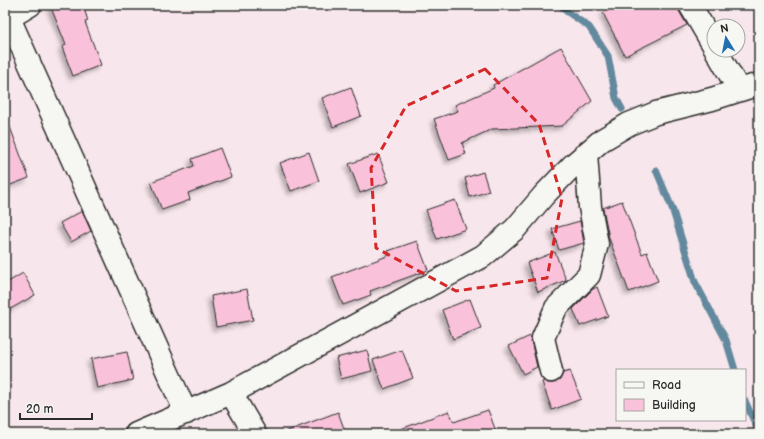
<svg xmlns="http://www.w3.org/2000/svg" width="764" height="439" viewBox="0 0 764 439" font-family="'Balsamiq Sans',sans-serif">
  <defs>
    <filter id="shadow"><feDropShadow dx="-3.5" dy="3.5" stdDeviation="2" flood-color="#0004"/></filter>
  </defs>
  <rect width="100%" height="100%" fill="#f7e6eb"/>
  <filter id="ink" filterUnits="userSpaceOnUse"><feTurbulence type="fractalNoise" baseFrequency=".025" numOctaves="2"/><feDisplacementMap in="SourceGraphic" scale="8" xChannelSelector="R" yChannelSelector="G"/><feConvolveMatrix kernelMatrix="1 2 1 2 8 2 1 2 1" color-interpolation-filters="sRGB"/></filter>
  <g filter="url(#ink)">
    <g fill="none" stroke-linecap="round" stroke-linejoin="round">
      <path stroke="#64899e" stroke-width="7" d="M561,5L566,11L589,27L608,56L616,98L622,109
        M656,170L672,208L695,282L726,340L735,370
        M745,401L759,432"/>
    </g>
    <path fill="#f9c2da" stroke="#2b2b2b" filter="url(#shadow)" d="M50,5H83L88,21L85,22L101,65L73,76L62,47L66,45Z
      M619,5H678L679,11L687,25L625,56L603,13Z
      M561,47L592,101L562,126L492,129L462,143L466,154L449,160L434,119L458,111L455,105L494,88L493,85Z
      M351,87L361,116L333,127L322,98Z
      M5,119H7L29,178L5,187Z
      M220,148L231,177L188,193L190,200L162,210L151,182L194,166L192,159Z
      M309,152L319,181L291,191L280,163Z
      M378,154L389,182L360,193L349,164Z
      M483,172L489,191L470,197L465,178Z
      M455,200L466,229L437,239L426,210Z
      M622,201L642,254L647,252L658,281L629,292L609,238L603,208Z
      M82,211L91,231L71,242L60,223Z
      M580,221L584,243L559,250L552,229Z
      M417,241L428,270L370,291L371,295L343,305L332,277L390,255L388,251Z
      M555,252L566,280L538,292L527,263Z
      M23,273L35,295L5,312V284Z
      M597,287L608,316L580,326L573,309L593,289Z
      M247,289L253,320L216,327L211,296Z
      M470,299L481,328L453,339L442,310Z
      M530,336L537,367L523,374L509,346Z
      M367,350L372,371L341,379L336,358Z
      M402,350L413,378L384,389L373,360Z
      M127,352L133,380L97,388L91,359Z
      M570,371L581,399L552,410L542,382L544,381L548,383H554L560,380L563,373Z
      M488,410L497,434H393V432L449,411L454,422Z
      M338,412L346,434H285V432Z"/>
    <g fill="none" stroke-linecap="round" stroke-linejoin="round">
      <defs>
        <path id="minor" d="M690,5L714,46
          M9,18L186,413
          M5,20L30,5
          M716,50L739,90
          M551,371L543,338L556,308L589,275L597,244L590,207L586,154
          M231,393L255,434
          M136,434L231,393L483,256L515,229L544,195L574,164L602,140L629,124L656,113L712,99L759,84"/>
      </defs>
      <use href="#minor" stroke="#2b2b2b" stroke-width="25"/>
      <use href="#minor" stroke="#f6f6f2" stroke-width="22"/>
    </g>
  </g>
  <path fill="none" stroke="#d62828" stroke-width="3" stroke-dasharray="8 5" stroke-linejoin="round" d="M485,69L539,124L562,198L547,278L456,291L376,248L371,168L406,106Z"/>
  <rect width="764" height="439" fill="none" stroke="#f6f6f2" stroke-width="20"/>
  <rect x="10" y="10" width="744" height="419" fill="none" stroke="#2b2b2b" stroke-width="1.5" filter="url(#ink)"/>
  <rect x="616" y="369" width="130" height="52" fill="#f6f6f2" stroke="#a5a5a2"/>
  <rect x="624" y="382" width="20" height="6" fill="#f6f6f2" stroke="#a5a5a2"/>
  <text x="652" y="389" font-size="12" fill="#2b2b2b">Road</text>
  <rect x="624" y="399" width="20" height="12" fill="#f9c2da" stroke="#a5a5a2"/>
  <text x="652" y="409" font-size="12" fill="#2b2b2b">Building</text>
  <g transform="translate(726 38) rotate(350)"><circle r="19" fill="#f6f6f2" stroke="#a5a5a2"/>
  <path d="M0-3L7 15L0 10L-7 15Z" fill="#1f6fb2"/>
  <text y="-6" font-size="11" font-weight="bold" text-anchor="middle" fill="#2b2b2b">N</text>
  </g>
  <path d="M20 413v6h72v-6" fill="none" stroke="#2b2b2b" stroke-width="2"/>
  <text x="26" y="413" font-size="12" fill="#2b2b2b" stroke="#f6f6f2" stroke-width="3" paint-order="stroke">20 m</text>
</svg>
